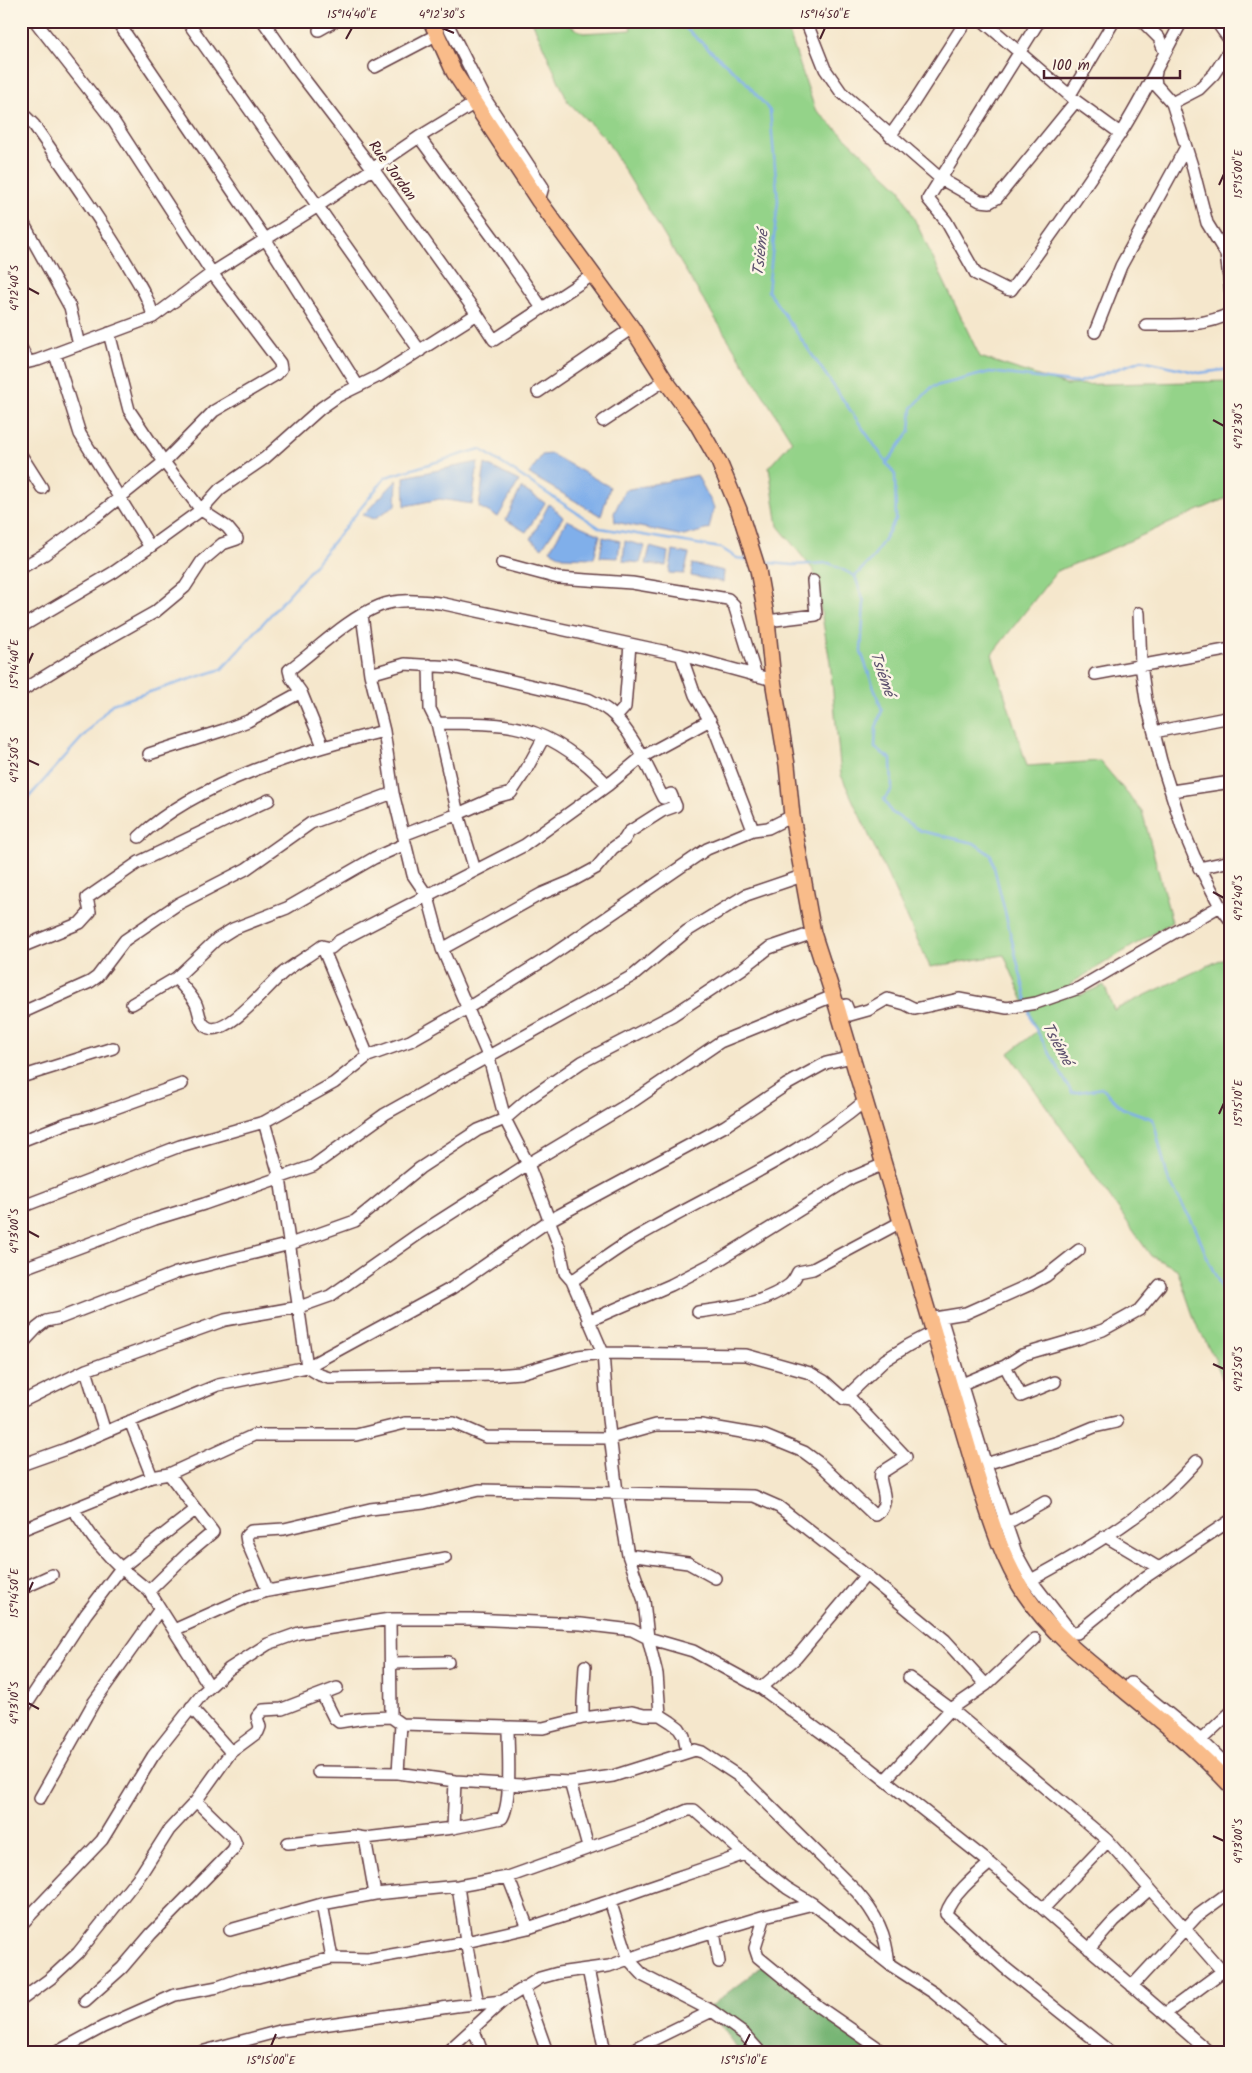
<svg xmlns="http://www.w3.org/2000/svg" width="1252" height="2073" viewBox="0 0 1252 2073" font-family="Kalam,sans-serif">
  <rect width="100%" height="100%" fill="#fcf5e5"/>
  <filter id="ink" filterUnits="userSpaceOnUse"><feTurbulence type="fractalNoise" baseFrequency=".02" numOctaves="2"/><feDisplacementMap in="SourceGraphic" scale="10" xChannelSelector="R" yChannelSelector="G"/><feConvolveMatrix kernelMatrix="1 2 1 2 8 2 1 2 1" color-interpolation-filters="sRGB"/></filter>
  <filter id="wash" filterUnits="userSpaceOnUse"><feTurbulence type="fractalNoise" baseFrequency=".0096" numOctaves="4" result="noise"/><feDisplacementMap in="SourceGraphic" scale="20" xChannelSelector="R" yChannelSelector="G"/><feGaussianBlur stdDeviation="1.12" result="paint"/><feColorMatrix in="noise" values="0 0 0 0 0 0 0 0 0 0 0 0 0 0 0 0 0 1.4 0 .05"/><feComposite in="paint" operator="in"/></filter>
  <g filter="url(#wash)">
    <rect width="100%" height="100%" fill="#f5e7cc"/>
    <path fill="#94d389" stroke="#6f795a" d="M532,21H562L583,33L631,30L629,21H785L815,109L900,189L980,357L1066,385L1231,381V496L1109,550L1057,571L992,654L1027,766L1100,761L1142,811L1172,922L1070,984L1081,995L1104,985L1114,1010L1224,958L1231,970V1403L1215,1359L1196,1324L1177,1269L1151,1256L1009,1053L1037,1031L1004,955L930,967L841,775L830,662L814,571L778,526L769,467L792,441L693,283L605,138L568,102Z"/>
    <path fill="#77b575" stroke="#606a50" d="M769,1961L871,2052H739L709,2007Z"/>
    <path fill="#80afea" stroke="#65678a" d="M551,454L610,487L601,516L529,474L542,455Z
      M478,462L472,504L440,499L405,506L404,477Z
      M485,464L519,481L498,517L479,507Z
      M697,475L714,507L709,529L684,536L615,522L614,513L625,490Z
      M397,480L396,505L374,519L363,515Z
      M521,488L545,503L526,532L506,520Z
      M549,504L563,517L542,548L531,539Z
      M567,520L600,535L594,558L563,557L550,550Z
      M603,537L620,541L618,558L600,557Z
      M625,541L645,546L640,563L623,561Z
      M650,547L668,552L666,566L646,564Z
      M673,551L689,554L684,574L669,573Z
      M692,564L724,571L723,582L691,576Z"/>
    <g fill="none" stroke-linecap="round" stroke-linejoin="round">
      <path stroke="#80afea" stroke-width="2.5" d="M682,21L683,26L744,80L770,111L778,201L768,291L895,475L896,519L873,558L855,576L864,602L861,652L882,710L876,728L875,748L891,759L892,789L884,799L891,812L921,831L974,843L991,855L1027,1001
        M886,464L910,431L912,408L932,387L990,372L1077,383L1142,360L1199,373L1231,369
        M761,562L793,565L829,563L855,576
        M21,806L112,704L222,669L307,574L386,477L480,449L600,528L721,548L737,558L750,560
        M1028,1007L1032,1022L1072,1093L1102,1088L1122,1108L1153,1119L1168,1179L1195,1227L1209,1262L1231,1307"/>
    </g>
  </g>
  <g filter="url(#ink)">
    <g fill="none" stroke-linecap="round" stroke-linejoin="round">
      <defs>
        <path id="minor" d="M117,21L266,240L358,386
          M187,21L420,351
          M263,21L295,67L373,169L477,314L494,340L594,274
          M446,21L486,100L543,187L539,201
          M806,21L825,69L841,92L941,179L980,201L990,202L997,198L1076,101
          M983,21L1076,101L1120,133
          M1039,21L928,199L946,221L976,274L1006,289L1011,290C1049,239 1085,187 1120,134C1143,98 1161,59 1182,21
          M1142,21L1159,38L1165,53
          M1216,21L1231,42
          M319,30L335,21
          M375,67L438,34
          M1156,72L1155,77L1156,85L1172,103L1193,169L1207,223L1226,254L1231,293
          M1070,95L1114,21
          M1172,103L1199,89L1214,74L1231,48
          M21,112L34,125C65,170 98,215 126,262C136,279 149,297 153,317
          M890,136L912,105L966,21
          M419,137L494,239L542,308
          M21,219L70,307L79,345
          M1146,325C1175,325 1204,327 1231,313
          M1095,332L1121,266L1186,147
          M21,348L28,361
          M55,354L80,434L150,547
          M21,364L38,360L153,317L212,273L318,206L419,137L475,103
          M538,392L632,328
          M603,421L665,380
          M21,455L42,488
          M502,563L558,578L632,583L728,599L734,605L756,676
          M21,568L45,554L103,511L164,462L214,411L277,374L281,369L280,363L212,273L114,122L35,21
          M1139,613L1141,665L1146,700L1161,761L1183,830L1194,856L1220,906L1231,921
          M362,615L370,674L384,731L393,793L413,875L428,897L442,949L489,1058L505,1119L528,1164L560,1249L565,1273L572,1281L603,1353L608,1419L617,1492L628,1555L644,1601L648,1638L657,1674L660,1715
          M767,621L816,615L813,581
          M21,627L114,572L150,547L201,510L220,489L265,458L321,408L338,396L379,376L477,314
          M681,655L695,695L714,728L753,830
          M429,665L430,709L437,723L458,814L475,870
          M370,674L405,664L452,667L588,699C596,703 603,706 609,711C631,728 650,773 663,798L671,794L676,806L662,811L629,832L624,840L613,848L596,868L572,881L541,894L442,949
          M1095,674L1231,649
          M21,691L86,651L155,612L185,587L202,561L222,544L237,539L227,527L201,510L164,462L129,410L109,333
          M616,717L625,707L630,644
          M437,723C462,724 489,722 514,727C551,734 583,759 608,785
          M1154,732L1231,717
          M323,746L301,692L291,678L289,670C318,649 345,620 379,606C398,598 421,601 440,603L681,655L773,680
          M149,754L224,730L248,721L301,692
          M1172,791L1231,782
          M403,835L458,814L496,797L511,793L526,770L544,737
          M139,837C198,781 306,750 384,731
          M1199,868L1231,861
          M322,946L368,1056
          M21,947L80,923L90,912L87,898L139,862L269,800
          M176,978C182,986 190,993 195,1002C200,1010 198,1024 209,1028C229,1035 269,984 284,972C296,963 310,955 322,946L331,948L339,941L525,845L608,785L642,757L710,720
          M132,1004L176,978L217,939L233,929L287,908L374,858L405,844
          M837,1007L846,1005L850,1015L868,1010L887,999L905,1004L915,1009L959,999L1007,1008L1036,1003L1079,988L1220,906
          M21,1013L90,982L97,977L125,940L178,904L246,869L311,823L393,793
          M21,1077L113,1048
          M21,1141L67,1123L93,1116L182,1084
          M21,1207L180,1146L264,1122L334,1083L368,1056L410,1041L466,1009L549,957L707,849L753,830L768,828L792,816
          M21,1269L155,1219L204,1204L313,1166L385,1114L634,975L687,931L746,895L802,876
          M572,1281C595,1265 618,1247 642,1234C715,1192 801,1155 865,1101
          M698,1312C728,1308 764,1304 789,1285C793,1282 796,1276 798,1272L813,1269L901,1222
          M941,1317L986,1465L1016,1553L1031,1580L1072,1633H1077L1147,1576L1231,1520
          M935,1318L966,1313L1031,1284L1046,1276L1079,1250
          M588,1321L671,1285L719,1260L851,1178L884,1164
          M21,1345L37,1328L46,1321L60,1318L176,1273L290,1244L355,1221L420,1168L478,1130L505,1119L527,1100L582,1062L673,1015L742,969L769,948L813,933
          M1005,1366L1021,1396L1055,1382
          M86,1370L105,1432
          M962,1384L1005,1366L1022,1355L1080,1338L1103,1330L1139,1310L1160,1285
          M844,1399L885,1360L909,1345L934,1332
          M21,1402L86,1370L225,1320L299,1307L330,1296L417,1235L528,1164L635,1100L720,1042L833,996
          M130,1421L152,1477
          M21,1465L66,1449L140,1417L218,1385L307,1367L452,1288L550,1220L725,1126L786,1085L826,1063L852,1057
          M979,1466L1058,1442L1094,1427L1117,1422
          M73,1509L93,1538L110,1557L121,1568L149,1591L210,1687
          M996,1523L1013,1520L1045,1502
          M21,1530L152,1477L169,1474L254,1435H356L405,1423H454L486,1437L610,1438L656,1425H701L765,1436L804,1452L819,1463L873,1514L876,1515C894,1502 877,1484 881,1473L906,1457L852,1400L844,1399L824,1381L810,1373L746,1355L603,1353L578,1356L520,1373L496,1375L329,1378L320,1375L307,1367L280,1178L264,1122
          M1105,1536L1159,1568
          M628,1555L688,1563L715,1578
          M1031,1580C1077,1555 1124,1528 1164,1494C1176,1484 1187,1472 1197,1461
          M21,1589L52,1575
          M149,1591L189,1552L213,1532L169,1474
          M268,1591L247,1542L246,1536L251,1531L284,1529L370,1509L424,1503L479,1490L754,1496L779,1507L866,1575L945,1640L986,1685
          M390,1619L391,1717
          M174,1630L250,1596L268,1591L445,1558
          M391,1663L448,1662
          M909,1678L951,1709L1106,1839L1222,1971
          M1131,1683L1201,1740L1231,1769
          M761,1688L796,1658L866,1575
          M322,1694L334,1718L339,1722L365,1718L391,1717L401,1724L543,1728L583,1718L632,1712L644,1715H660L671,1722L679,1728L684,1736L687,1751
          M191,1707L231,1752
          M21,1713L86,1614L121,1568L195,1510
          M583,1718V1702L585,1666
          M1201,1740L1231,1712
          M318,1772L398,1773L455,1781L522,1785L550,1781L570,1782L613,1776L695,1750L702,1752L743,1779L856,1891C876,1914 886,1933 889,1964
          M398,1773L401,1724
          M885,1780L951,1709L986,1685L1035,1639
          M570,1782L588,1847
          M40,1798L94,1702L160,1609
          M453,1828L455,1781
          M365,1838L375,1894
          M288,1843L353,1836L365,1838L453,1828L502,1818C512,1802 508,1749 508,1728
          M744,1854C700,1871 654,1884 610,1901L629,1960L644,1976L712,2011L744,2034L760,2052
          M990,1863C976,1875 951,1896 946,1914L1004,1967L1110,2052
          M508,1877L528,1928
          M458,1886L466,1942L478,2003
          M322,1904L332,1958
          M1043,1909L1108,1841
          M765,1916L755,1948L758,1957L819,2007L884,2052
          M21,1925L102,1840L153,1756L203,1693L229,1669L268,1644L299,1633L390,1619H471L581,1624L632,1630L648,1638L693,1651L761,1688L870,1768L990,1863L1209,2052
          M230,1930L322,1904L375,1894L458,1886L508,1877L645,1828L688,1810H694L744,1854L787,1888L813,1904L889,1964L934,1993L1005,2052
          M714,1932L719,1962
          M1089,1949L1114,1921L1150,1889
          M588,1969L605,2052
          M1132,1986L1197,1916L1231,1891
          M524,1987L547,2052
          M21,2000L51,1978L78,1953L141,1874L169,1830L196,1801L231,1752L258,1732L260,1727L257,1717L263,1710L282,1709L337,1688
          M85,2001L122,1968L151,1934L233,1850L236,1844L233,1837L196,1801
          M1166,2013L1231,1965
          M473,2028L482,2052
          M57,2052L103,2027L175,1995L218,1987L243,1978L258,1977L332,1958L368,1959L466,1942L528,1928L610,1901
          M201,2052L280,2031L456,2006L503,2001
          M447,2052L503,2001L540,1978L558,1973L609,1966L662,1947L765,1916L813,1904
          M628,2052L712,2011"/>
        <path id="major" d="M431,21L454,72L539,201L632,328L665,380L696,422L719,462L739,510L758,570L767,621L773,680L787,765L792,816L813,933L837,1007L974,1467C988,1511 1000,1556 1025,1594C1050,1632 1086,1660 1120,1687C1158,1718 1197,1749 1231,1786"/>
      </defs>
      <use href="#minor" stroke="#643d43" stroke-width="14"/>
      <use href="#major" stroke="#643d43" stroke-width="18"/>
      <use href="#minor" stroke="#fff" stroke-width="11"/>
      <use href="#major" stroke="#f9bc8a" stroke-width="15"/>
    </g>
  </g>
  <path fill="none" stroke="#4a1f2b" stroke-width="2" d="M442,28L454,33M346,39L352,28M820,39L825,28M1219,185L1224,174M28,288L39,294M1213,420L1224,426M28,664L33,653M28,760L39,765M1213,892L1224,898M1219,1114L1224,1103M28,1231L39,1237M1213,1364L1224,1369M28,1593L33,1582M28,1703L39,1709M1213,1836L1224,1841M271,2046L276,2034M744,2046L750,2034"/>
  <g text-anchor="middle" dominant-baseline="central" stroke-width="5" stroke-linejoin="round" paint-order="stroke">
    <g font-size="15" fill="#4a1f2b" stroke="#fcf5e5">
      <text transform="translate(392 171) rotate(54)">Rue Jordan</text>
    </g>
    <g font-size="16" font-style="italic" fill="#5d516e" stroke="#fcf5e5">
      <text transform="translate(761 253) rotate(-84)">Tsiémé</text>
      <text transform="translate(882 674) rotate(71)">Tsiémé</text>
      <text transform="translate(1057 1044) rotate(61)">Tsiémé</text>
    </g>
  </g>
  <rect width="1252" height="2073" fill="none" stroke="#fcf5e5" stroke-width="55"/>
  <path d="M1044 70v8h136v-8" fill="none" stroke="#4a1f2b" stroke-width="2.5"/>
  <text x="1052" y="70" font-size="15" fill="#4a1f2b" stroke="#fcf5e5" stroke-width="4" paint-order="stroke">100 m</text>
  <rect x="28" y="28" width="1196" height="2018" fill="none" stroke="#4a1f2b" stroke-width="2"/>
  <g font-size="12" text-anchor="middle" fill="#4a1f2b">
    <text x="352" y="18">15°14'40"E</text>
    <text x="442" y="18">4°12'30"S</text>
    <text x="825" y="18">15°14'50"E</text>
    <text transform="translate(1238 174) rotate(-90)" y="4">15°15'00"E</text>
    <text transform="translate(14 288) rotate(-90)" y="4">4°12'40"S</text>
    <text transform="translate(1238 426) rotate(-90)" y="4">4°12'30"S</text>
    <text transform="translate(14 664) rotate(-90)" y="4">15°14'40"E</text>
    <text transform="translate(14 760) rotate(-90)" y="4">4°12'50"S</text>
    <text transform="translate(1238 898) rotate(-90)" y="4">4°12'40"S</text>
    <text transform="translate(1238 1103) rotate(-90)" y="4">15°15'10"E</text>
    <text transform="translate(14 1231) rotate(-90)" y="4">4°13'00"S</text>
    <text transform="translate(1238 1369) rotate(-90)" y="4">4°12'50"S</text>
    <text transform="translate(14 1593) rotate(-90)" y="4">15°14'50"E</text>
    <text transform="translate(14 1703) rotate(-90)" y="4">4°13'10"S</text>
    <text transform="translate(1238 1841) rotate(-90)" y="4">4°13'00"S</text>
    <text x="271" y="2064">15°15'00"E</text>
    <text x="744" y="2064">15°15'10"E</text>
  </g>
</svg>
